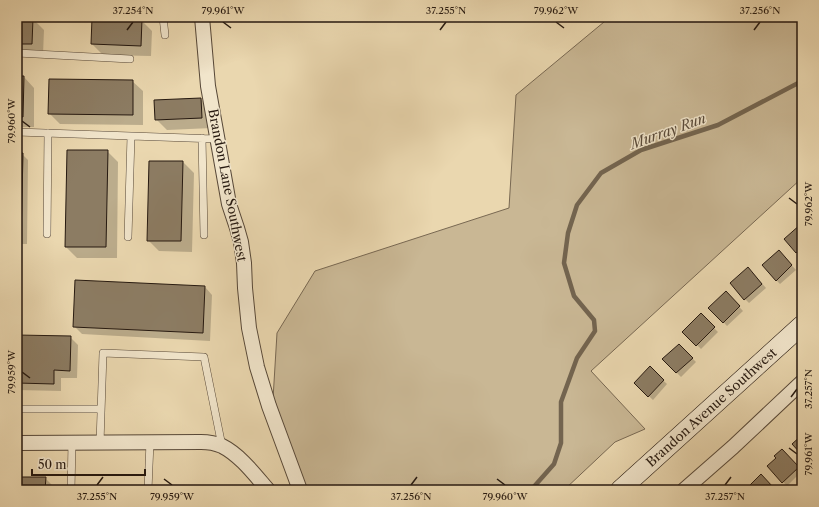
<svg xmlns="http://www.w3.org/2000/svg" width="819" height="507" viewBox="0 0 819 507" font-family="'Libre Caslon Text',serif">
  <rect width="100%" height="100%" fill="#ead7af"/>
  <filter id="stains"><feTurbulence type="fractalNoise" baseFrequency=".005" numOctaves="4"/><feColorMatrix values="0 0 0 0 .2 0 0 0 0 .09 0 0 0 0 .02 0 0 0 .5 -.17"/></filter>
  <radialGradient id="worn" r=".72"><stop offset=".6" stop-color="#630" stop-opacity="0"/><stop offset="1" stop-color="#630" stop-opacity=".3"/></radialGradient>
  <path fill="#c9b794" stroke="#786852" d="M610,17H802V178L591,371L645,429L615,442L564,490H307L273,399L277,333L315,271L509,208L516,95Z"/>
  <path fill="#0003" d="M17,19H33L44,30L43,55L17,54Z
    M141,20L152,31L151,56L103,55L92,44Z
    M17,77H24L34,88V127H17Z
    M132,81L143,91V125L60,124L49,113Z
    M201,99L212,110V128L167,130L156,119Z
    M107,151L118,162L117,258H77L66,247Z
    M17,154H22L28,160L27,244H17Z
    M183,162L194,173L192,252L159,251L148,240Z
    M802,226V255L801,256L797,252Z
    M782,255L796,270L780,284L776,280Z
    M752,272L766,288L749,303L745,299Z
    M205,287L212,295L210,341L82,334L74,326Z
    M730,297L743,311L727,326L710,308Z
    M701,315L718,332L701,349L684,332Z
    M17,336L70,337L78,345L77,378H61V391L17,390Z
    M679,345L696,362L681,377L663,359Z
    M650,368L667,384L653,400L635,383Z
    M782,450L802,471L787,486L768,466L777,458Z
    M17,478H45L53,486V490H17Z"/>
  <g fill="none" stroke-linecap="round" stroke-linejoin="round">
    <path stroke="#73644f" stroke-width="4.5" d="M531,490L554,464L561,443V402L577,358L595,331L594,320L574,296L564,263L568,233L577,205L601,173L641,150L718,125L802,81"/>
  </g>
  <path fill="#8c7c63" stroke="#261910" d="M17,18H33L32,44H17Z
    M92,18L142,19L141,46L91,44Z
    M17,76H24L23,117L17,116Z
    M49,79L133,80V115L48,114Z
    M201,98L202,118L155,120L154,100Z
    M67,150H108L106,247H65Z
    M17,153H23L21,238H17Z
    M149,161H183L181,241H147Z
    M801,224H802V248L796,253L784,239Z
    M779,250L792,265L776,281L762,265Z
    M748,267L762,284L744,300L730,283Z
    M75,280L205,286L203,333L73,327Z
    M726,291L740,306L723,323L708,308Z
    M701,313L715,327L696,346L682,332Z
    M17,335L71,336L70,371L54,370V384L17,383Z
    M679,344L693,358L676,373L662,359Z
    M650,366L664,380L648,397L634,383Z
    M802,435V455L792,444Z
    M782,449L799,467L782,483L767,466L776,458L774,456Z
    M761,474L773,487L770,490H745Z
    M17,477H46L45,490H17Z"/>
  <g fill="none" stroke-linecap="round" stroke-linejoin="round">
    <defs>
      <path id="service" d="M163,17L165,35
        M17,53L130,59
        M17,132L217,139
        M202,138L204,235
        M47,234L48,133
        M128,237L131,136
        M17,409H101
        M100,443L103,353L204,357L222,446
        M71,490L72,443
        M148,490L150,442"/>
      <path id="minor" d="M202,17L208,86L229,204L237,228L241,242L244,263L245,288L249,328L257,367L269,406L300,490
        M17,443L201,442C208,442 215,443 222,446C240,455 255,475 268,490
        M684,490L733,447L802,382"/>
      <path id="secondary" d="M620,490L802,325"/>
    </defs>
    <use href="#service" stroke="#574838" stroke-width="8"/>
    <use href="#minor" stroke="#574838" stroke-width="16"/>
    <use href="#secondary" stroke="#261910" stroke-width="20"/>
    <use href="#service" stroke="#f1e5cb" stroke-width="7"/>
    <use href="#minor" stroke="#f1e5cb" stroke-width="14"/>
    <use href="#secondary" stroke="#f1e5cb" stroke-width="19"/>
  </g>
  <path fill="none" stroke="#261910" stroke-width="1.5" d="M223,22L231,28M556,22L564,28M127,30L133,22M440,30L446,22M754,30L760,22M22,121L30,127M789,198L797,204M22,372L30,378M791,397L797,389M789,448L797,454M164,479L172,485M497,479L505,485M97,485L103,477M411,485L417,477M725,485L731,477"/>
  <g text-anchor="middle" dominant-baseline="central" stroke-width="3" stroke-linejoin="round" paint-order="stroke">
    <g font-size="13" fill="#261910" stroke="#f1e5cb">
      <text transform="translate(228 185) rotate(79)">Brandon Lane Southwest</text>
      <text transform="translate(711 407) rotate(-42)">Brandon Avenue Southwest</text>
    </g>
    <g font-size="14" font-style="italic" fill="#5a4b3a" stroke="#f1e5cb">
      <text transform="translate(668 131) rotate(-20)">Murray Run</text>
    </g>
  </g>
  <rect width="819" height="507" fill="none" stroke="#ead7af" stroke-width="44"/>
  <path d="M32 469v6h113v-6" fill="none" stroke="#261910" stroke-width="2"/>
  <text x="38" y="469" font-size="12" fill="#261910" stroke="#f1e5cb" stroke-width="3" paint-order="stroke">50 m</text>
  <rect x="22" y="22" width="775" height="463" fill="none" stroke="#261910" stroke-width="1.5"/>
  <g font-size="10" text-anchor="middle" fill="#261910">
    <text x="133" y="14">37.254°N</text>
    <text x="223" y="14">79.961°W</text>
    <text x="446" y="14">37.255°N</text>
    <text x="556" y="14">79.962°W</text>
    <text x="760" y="14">37.256°N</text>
    <text transform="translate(11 121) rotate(-90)" y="4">79.960°W</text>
    <text transform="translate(808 204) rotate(-90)" y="4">79.962°W</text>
    <text transform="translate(11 372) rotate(-90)" y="4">79.959°W</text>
    <text transform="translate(808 389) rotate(-90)" y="4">37.257°N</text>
    <text transform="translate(808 454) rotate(-90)" y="4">79.961°W</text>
    <text x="97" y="500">37.255°N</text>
    <text x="172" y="500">79.959°W</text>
    <text x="411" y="500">37.256°N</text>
    <text x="505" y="500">79.960°W</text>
    <text x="725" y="500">37.257°N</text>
  </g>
  <rect width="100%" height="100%" filter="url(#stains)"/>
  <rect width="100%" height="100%" fill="url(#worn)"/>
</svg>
